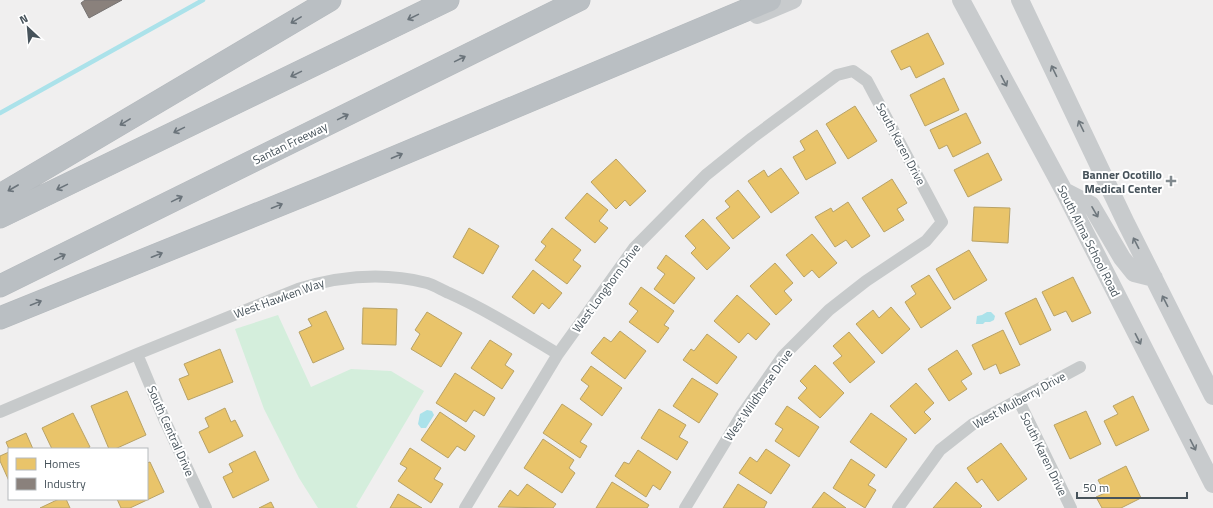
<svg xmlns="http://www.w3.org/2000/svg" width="1213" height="508" viewBox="0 0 1213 508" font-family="'Titillium Web',sans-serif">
  <rect width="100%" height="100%" fill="#f0efef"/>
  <path fill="#d4eedc" d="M278,315L311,387L351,369L391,371L424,391L356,506L358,508H318L299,478L264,409L235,329Z"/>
  <path fill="#abe2ea" d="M987,312H991L995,316L994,320L990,322H985L983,324H976L977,316L982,315Z
    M427,410L432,411L434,415L426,428H421L418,424L420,414Z"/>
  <path fill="#e9c46a" stroke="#b8a266" d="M928,33L944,64L916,78L910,66L901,70L891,51Z
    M944,78L959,110L925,126L910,95Z
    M855,106L877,141L848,159L826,124Z
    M966,113L981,143L953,157L947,145L939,149L930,130Z
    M817,130L836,163L806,180L793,157L805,150L800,141Z
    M988,153L1002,180L968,197L954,170Z
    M616,159L646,191L630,206L625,200L616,209L591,182Z
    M781,168L799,193L771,213L748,181L764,170L768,177Z
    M892,179L907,203L897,209L904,220L884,232L862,198Z
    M738,190L760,217L733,239L716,218L730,207L725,201Z
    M587,193L608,210L599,221L608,228L595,243L565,218Z
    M848,202L870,236L852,248L846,240L835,247L815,217L831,208L833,212Z
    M974,207L1010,208L1008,243L972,241Z
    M703,219L730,248L707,270L691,253L696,248L685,236Z
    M469,228L499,246L483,274L453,257Z
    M552,228L581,250L573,260L581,266L567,284L535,260L546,246L541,242Z
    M812,234L837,263L819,278L812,270L804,277L786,255Z
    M969,250L987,280L954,300L936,269Z
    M666,255L695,278L674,304L654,289L665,274L657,268Z
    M775,263L793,283L784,291L792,300L776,315L750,286Z
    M533,270L562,293L549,309L542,303L534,314L512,297Z
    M929,275L951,308L921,328L905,302L916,294L911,286Z
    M1073,277L1091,313L1072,322L1066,311L1054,316L1042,292Z
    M641,287L674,311L664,325L669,328L658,343L629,322L638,311L629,304Z
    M737,295L770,324L756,340L748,333L739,343L714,321Z
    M1036,298L1051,330L1020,345L1005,313Z
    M891,307L910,329L882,354L856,324L873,310L879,318Z
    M363,308L397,309L396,345L362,344Z
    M326,311L344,349L313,363L299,332L312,326L308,319Z
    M427,312L462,333L441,367L411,349L420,334L415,330Z
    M1003,330L1020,365L1000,374L996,364L984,370L972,345Z
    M620,331L646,351L625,379L591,353L604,337L611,342Z
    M849,332L875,362L850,383L833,363L842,356L833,346Z
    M707,334L737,357L717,384L683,360L691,349L694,351Z
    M490,340L512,354L505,365L514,371L502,389L471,368Z
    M220,349L233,382L188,400L179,379L189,375L184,364Z
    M957,350L972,374L961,381L967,389L949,401L928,369Z
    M815,365L844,393L820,418L798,398L807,388L800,381Z
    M591,366L622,388L602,416L580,399L589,386L581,380Z
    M455,373L495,398L484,416L474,410L466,422L436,403Z
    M692,378L718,394L699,423L673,406Z
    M916,383L934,403L924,412L931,419L915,434L890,406Z
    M127,391L146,435L115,449H109L91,406Z
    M1133,396L1149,430L1116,446L1104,421L1118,414L1113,406Z
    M562,404L592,424L580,442L587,446L580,458L543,433Z
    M787,406L819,427L799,457L775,441L783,429L775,424Z
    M225,408L231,422L235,420L243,436L209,453L199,432L209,427L205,418Z
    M659,409L686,425L679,437L688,442L677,460L641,438Z
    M1086,411L1101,444L1070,459L1054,425Z
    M440,412L475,436L465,451L457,446L448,458L421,440Z
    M73,413L90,447L86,449H52L42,428Z
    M871,413L907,439L886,468L850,442Z
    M26,433L33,449H9L6,442Z
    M543,439L574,460L569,468L575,473L562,493L524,468Z
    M1001,443L1027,479L998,501L982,479L977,483L967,468Z
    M410,448L441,468L434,479L443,484L431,503L398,481L407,468L400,464Z
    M766,449L790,465L771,494L739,473L750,457L757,462Z
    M638,450L671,472L660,490L653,485L646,497L615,476L624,462L629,464Z
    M255,451L269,480L233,498L223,477L233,472L229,464Z
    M9,452V481L0,461V456Z
    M851,459L875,475L868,485L876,490L865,508L833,488Z
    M150,462L164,492L130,508H121L117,499H147V463Z
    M1126,466L1141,498L1121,508H1102L1096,497L1105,493L1098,480Z
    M612,482L649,505L647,508H596Z
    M956,482L982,506L980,508H933Z
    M527,484L556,504L553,508L498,507L510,490L518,496Z
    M738,484L767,502L764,508H723Z
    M824,492L846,508H812Z
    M398,494L422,508H390Z
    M59,499H66L70,508H40Z
    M271,502L274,508H259Z"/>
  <path fill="#8a817c" stroke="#767372" d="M85,0H122L89,18L81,3Z"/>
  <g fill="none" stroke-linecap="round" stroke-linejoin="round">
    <path stroke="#abe2ea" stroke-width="4.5" d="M0,113L203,0"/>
    <defs>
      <path id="highway" d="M0,195L330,0
        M0,217L448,0
        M0,286L579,0
        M0,318L324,187L770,0"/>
    </defs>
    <use href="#highway" stroke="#b5babe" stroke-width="23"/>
    <path stroke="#c7cacb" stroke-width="12" d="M137,354L165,421L206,508
      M1018,399L1071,508
      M0,412L137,354L298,289C340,276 384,272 427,283C434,285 442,290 449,293C487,310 523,333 558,354
      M465,508L558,354L634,248L706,175L752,138L837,75L853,71L867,81L942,222L926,241L866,281L829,310L783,356L741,416L685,508
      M898,508L940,450L973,424L1080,367"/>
    <path stroke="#c8cbcd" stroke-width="18" d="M961,0L1064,191L1213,484
      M1020,0L1126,223L1213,396
      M757,15L793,0
      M1064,191L1091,205L1122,258L1134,273L1154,278"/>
    <use href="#highway" stroke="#babfc3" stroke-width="22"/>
  </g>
  <defs><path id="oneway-shaft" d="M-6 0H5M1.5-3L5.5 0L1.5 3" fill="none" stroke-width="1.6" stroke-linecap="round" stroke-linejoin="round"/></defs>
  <g stroke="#6a737a">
    <use href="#oneway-shaft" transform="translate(413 17) rotate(154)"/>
    <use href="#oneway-shaft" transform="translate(296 20) rotate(149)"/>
    <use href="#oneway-shaft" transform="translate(460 59) rotate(-26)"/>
    <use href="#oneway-shaft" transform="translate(296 74) rotate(154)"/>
    <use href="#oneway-shaft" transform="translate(343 117) rotate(-26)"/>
    <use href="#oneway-shaft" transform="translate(125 122) rotate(149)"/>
    <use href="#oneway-shaft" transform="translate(179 130) rotate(154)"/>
    <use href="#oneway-shaft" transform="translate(397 156) rotate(-23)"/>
    <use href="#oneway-shaft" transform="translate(62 187) rotate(154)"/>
    <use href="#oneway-shaft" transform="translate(13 188) rotate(150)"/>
    <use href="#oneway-shaft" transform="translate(177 199) rotate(-26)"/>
    <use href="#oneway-shaft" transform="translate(277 206) rotate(-22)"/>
    <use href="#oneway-shaft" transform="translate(157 255) rotate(-22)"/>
    <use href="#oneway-shaft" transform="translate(60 257) rotate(-26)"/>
    <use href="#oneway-shaft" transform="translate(36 303) rotate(-22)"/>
  </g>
  <g stroke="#6e777d">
    <use href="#oneway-shaft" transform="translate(1054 71) rotate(-116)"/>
    <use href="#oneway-shaft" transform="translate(1004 81) rotate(62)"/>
    <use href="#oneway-shaft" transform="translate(1081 126) rotate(-116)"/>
    <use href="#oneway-shaft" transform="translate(1095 212) rotate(60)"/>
    <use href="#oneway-shaft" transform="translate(1136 243) rotate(-117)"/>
    <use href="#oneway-shaft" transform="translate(1165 301) rotate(-117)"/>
    <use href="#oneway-shaft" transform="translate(1138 339) rotate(63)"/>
    <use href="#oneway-shaft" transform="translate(1193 445) rotate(63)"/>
  </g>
  <path fill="#828a8f" stroke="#fff" stroke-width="1.5" d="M1169 175h4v4h4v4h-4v4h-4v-4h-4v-4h4z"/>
  <g text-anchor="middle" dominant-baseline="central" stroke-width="4" stroke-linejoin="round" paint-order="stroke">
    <g font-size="12" fill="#47535b" stroke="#fff">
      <text transform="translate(290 143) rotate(-26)">Santan Freeway</text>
      <text transform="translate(901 144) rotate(62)">South Karen Drive</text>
      <text transform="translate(1089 241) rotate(63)">South Alma School Road</text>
      <text transform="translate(606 288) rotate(-54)">West Longhorn Drive</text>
      <text transform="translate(279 298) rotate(-20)">West Hawken Way</text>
      <text transform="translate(758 395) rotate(-55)">West Wildhorse Drive</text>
      <text transform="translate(1019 400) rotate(-29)">West Mulberry Drive</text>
      <text transform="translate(171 431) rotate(66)">South Central Drive</text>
      <text transform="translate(1044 454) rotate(64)">South Karen Drive</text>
    </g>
    <g font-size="12" font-weight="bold" fill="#47535b" stroke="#fff" text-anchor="end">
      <text x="1162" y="174">Banner Ocotillo<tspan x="1162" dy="14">Medical Center</tspan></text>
    </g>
  </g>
  <rect x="8" y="448" width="140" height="52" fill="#ffffff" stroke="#b5babd"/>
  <rect x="16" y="458" width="20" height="12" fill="#e9c46a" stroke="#b5babd"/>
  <text x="44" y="468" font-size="12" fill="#47535b">Homes</text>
  <rect x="16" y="478" width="20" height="12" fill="#8a817c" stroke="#b5babd"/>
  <text x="44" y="488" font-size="12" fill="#47535b">Industry</text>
  <g transform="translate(28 28) rotate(334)" stroke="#ffffff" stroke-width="3" paint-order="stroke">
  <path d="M0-3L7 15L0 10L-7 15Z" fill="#47535b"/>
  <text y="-6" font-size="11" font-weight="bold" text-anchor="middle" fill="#47535b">N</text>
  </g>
  <path d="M1077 492v6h110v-6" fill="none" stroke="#47535b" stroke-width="2"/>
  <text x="1083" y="492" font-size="12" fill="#47535b" stroke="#ffffff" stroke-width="3" paint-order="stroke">50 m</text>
</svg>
